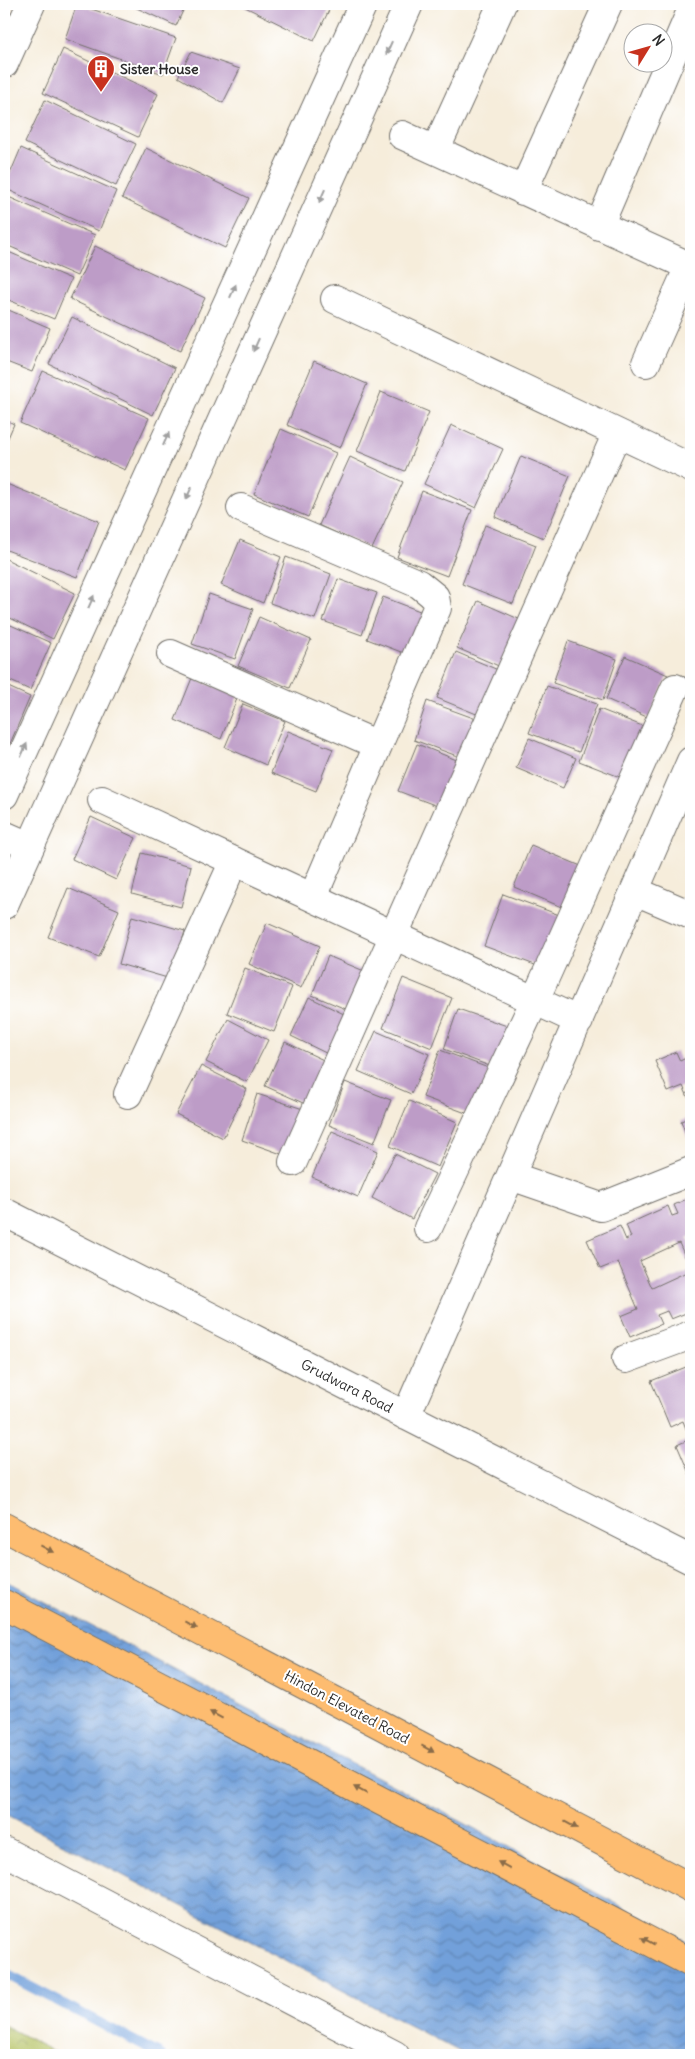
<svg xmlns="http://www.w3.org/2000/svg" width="695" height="2059" viewBox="0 0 695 2059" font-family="Delius,sans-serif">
  <defs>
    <pattern id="park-crowns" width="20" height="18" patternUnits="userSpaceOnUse" patternTransform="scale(1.25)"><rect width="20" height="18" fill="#b5c264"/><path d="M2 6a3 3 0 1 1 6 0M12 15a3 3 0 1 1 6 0" fill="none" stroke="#939e53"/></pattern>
    <pattern id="water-waves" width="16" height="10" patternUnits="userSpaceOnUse" patternTransform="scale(1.25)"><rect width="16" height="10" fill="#72a0da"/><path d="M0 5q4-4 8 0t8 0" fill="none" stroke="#5e83b1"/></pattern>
  </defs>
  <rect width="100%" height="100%" fill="#fff"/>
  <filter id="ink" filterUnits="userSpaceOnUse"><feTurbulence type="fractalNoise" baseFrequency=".02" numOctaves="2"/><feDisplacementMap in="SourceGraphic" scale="10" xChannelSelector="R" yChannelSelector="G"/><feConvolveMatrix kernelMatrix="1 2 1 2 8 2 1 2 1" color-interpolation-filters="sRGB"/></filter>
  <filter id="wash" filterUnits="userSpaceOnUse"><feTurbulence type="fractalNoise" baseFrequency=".0096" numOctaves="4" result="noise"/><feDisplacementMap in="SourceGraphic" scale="20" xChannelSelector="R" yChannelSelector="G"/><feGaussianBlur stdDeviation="1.12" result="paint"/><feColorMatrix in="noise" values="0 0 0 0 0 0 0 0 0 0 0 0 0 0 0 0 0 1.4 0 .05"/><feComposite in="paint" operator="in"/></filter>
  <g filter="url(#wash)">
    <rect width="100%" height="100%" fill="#f6eddb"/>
    <path fill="url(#park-crowns)" stroke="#707648" d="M4,2025L60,2055H4Z"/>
    <path fill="url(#water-waves)" stroke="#4e6682" d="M4,1580L691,1943V2055H466L4,1813Z"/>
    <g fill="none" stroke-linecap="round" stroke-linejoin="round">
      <path stroke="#72a0da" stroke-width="10" d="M4,1973L161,2055"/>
    </g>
    <g id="blocks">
      <path fill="#bd9cc7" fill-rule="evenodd" d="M77,4L176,38L163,74L65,39Z
        M128,4H186L176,26Z
        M239,4H332L314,41Z
        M63,49L158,94L138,137L43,93Z
        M191,52L240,69L223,103L178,77Z
        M45,100L136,144L116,186L25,143Z
        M21,148L116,191L99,231L4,188Z
        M146,148L249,198L225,248L122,198Z
        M4,195L95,235L77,276L4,244Z
        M95,246L205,298L180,351L70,299Z
        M4,250L71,279L54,319L4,298Z
        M4,308L50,328L32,372L4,361Z
        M72,317L175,368L153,415L49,364Z
        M314,361L367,384L340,448L287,425Z
        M43,371L149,418L125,470L20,423Z
        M381,392L429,412L405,471L357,451Z
        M4,419L14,424L4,447Z
        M451,425L503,449L476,508L424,484Z
        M281,429L336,453L308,517L254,494Z
        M521,456L570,476L544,538L495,517Z
        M350,457L403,482L372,549L319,525Z
        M4,483L99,521L77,577L4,549Z
        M422,491L472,510L447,576L397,557Z
        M485,525L536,545L513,604L462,584Z
        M240,540L281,557L263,603L221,585Z
        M286,557L331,574L315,619L270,603Z
        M4,558L75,593L53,639L4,615Z
        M338,579L377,593L362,635L323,621Z
        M209,594L253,609L235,659L192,644Z
        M383,597L425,613L409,655L367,639Z
        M478,601L521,620L501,667L457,648Z
        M259,617L311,640L290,688L238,666Z
        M4,622L51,643L30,690L4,678Z
        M568,641L617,659L603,700L553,683Z
        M456,652L498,670L479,715L437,698Z
        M625,656L668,675L649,718L606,699Z
        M192,678L238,696L221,739L175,720Z
        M4,685L30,697L9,746L4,743Z
        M547,686L597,704L579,752L529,733Z
        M427,701L479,720L465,759L414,740Z
        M243,704L285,721L266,765L225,747Z
        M599,709L650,729L630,781L579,761Z
        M288,731L333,749L316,791L271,773Z
        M529,738L576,758L563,788L516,768Z
        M417,744L464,763L445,809L398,791Z
        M91,817L136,838L116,880L72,859Z
        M531,845L588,869L571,911L514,887Z
        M142,853L191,866L181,907L132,894Z
        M68,888L119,910L99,957L48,937Z
        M503,894L562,916L543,968L484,946Z
        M132,916L185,931L171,979L119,964Z
        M267,923L320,946L301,988L249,964Z
        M328,956L369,973L353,1012L312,995Z
        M245,968L292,987L274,1032L227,1013Z
        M403,978L452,998L432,1048L383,1028Z
        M309,997L350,1017L332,1056L291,1036Z
        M458,1009L510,1027L495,1068L444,1049Z
        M228,1019L268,1040L247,1082L206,1062Z
        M376,1031L429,1054L411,1094L358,1071Z
        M285,1042L332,1064L312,1107L265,1086Z
        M691,1045V1104L683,1086L668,1092L655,1061L676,1052L680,1061L690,1056L687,1047Z
        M440,1050L491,1069L474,1116L423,1097Z
        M201,1066L247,1089L223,1138L176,1114Z
        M345,1082L391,1100L374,1143L329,1125Z
        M257,1094L303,1109L287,1156L242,1140Z
        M409,1101L457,1122L438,1167L390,1146Z
        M691,1117V1147L681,1121Z
        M332,1131L378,1151L358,1197L312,1177Z
        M395,1154L435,1174L412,1219L372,1198Z
        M691,1197V1237L687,1239L691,1248V1311L671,1319L667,1311L657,1315L661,1324L630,1337L621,1316L638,1309L618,1262L600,1269L587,1240L620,1226L626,1240L631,1237L626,1225L668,1206L672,1216L678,1214L674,1205ZM679,1243L691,1270L652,1288L640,1261Z
        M691,1365V1478L677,1445L690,1439L683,1421L670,1427L651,1381Z"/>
    </g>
  </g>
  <g filter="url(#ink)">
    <use href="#blocks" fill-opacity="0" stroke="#726f69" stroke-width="1"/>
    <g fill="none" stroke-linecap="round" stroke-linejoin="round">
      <defs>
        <path id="minor" d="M4,64L31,4
          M402,135L691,267
          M436,149L502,4
          M523,191L608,4
          M599,226L691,11
          M335,299L691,468
          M646,363L691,262
          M241,508L419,584L435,597L437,608L313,897
          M171,654L378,745
          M4,795L363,4
          M102,800L579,1021
          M4,835L29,846
          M635,891L691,915
          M4,905L409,4
          M128,1094L234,861
          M293,1162L617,433
          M511,1176L601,1207L691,1171
          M4,1212L691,1560
          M428,1228L535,1000L675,688
          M626,1359L691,1335
          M406,1416L691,761
          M4,1851L395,2055"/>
        <path id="highway" d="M4,1527L691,1888
          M4,1604L691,1963"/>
      </defs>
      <use href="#minor" stroke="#726f69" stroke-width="30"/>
      <use href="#highway" stroke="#726f69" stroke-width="30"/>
      <use href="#minor" stroke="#fff" stroke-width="28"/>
      <use href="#highway" stroke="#fdbc6f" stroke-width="28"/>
    </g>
    <defs><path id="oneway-solid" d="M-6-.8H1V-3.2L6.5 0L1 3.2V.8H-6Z" transform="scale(1.25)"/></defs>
    <g fill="#a0a0a0">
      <use href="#oneway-solid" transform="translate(389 48) rotate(114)"/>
      <use href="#oneway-solid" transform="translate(322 196) rotate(114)"/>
      <use href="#oneway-solid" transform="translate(233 291) rotate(-66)"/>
      <use href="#oneway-solid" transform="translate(256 345) rotate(114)"/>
      <use href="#oneway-solid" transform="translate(166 439) rotate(-66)"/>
      <use href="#oneway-solid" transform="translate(189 493) rotate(114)"/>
      <use href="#oneway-solid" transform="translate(91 602) rotate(-66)"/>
      <use href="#oneway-solid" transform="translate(24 750) rotate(-66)"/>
    </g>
    <g fill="#8a6c4a">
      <use href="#oneway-solid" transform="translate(47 1549) rotate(28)"/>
      <use href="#oneway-solid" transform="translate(191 1625) rotate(28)"/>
      <use href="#oneway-solid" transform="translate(216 1715) rotate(-152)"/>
      <use href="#oneway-solid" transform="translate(428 1749) rotate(28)"/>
      <use href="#oneway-solid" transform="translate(360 1790) rotate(-152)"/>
      <use href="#oneway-solid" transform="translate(571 1825) rotate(28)"/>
      <use href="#oneway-solid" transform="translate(504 1865) rotate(-152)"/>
      <use href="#oneway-solid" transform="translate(648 1941) rotate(-152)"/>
    </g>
  </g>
  <defs>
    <symbol id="building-pin" viewBox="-11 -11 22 30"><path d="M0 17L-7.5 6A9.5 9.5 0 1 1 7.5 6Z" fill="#c8321e" stroke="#fff"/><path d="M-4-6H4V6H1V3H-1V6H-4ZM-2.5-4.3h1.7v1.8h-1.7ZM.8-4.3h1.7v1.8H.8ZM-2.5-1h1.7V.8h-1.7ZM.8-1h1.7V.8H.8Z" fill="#fff"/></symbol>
  </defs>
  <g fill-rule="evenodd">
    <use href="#building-pin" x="85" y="53" width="32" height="43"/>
  </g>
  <g text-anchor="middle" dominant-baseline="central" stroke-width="4" stroke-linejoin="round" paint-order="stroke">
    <g font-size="14" font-weight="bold" fill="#2b2b2b" stroke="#fff" text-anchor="start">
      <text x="120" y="69">Sister House</text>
    </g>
    <g font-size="14" fill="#2b2b2b" stroke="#fff">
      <text transform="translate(347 1386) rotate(27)">Grudwara Road</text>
      <text transform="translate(347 1707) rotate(28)">Hindon Elevated Road</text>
    </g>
  </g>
  <rect width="695" height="2059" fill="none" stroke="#fff" stroke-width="20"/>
  <g transform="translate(648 48) rotate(53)"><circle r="24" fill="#ffffff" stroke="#aaaaaa"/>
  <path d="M0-4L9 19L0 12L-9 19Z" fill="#c8321e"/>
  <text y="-8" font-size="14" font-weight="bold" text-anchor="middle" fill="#2b2b2b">N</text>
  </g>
</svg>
